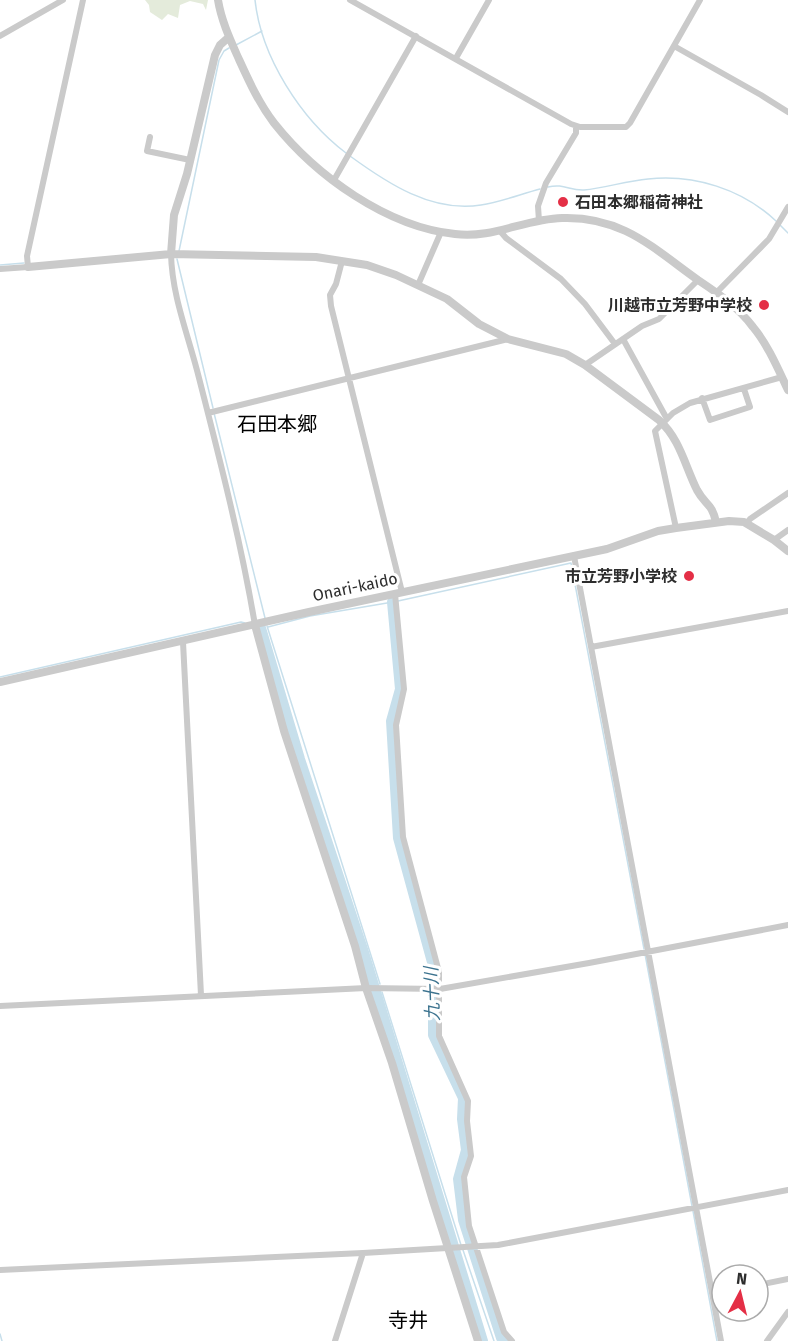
<svg xmlns="http://www.w3.org/2000/svg" width="788" height="1341" viewBox="0 0 788 1341" font-family="'Fira Sans','Noto Sans JP',sans-serif">
  <rect width="100%" height="100%" fill="#fff"/>
  <path fill="#e4ebdb" d="M145,0H208L206,10L203,4L190,1L180,5L178,18L168,14L162,20L150,12L149,5Z"/>
  <g fill="none" stroke-linecap="round" stroke-linejoin="round">
    <path stroke="#c7dfeb" stroke-width="1.5" d="M255,0C261,57 301,119 346,153
      M236,45L262,31
      M350,156C387,183 432,213 481,205C501,202 521,194 540,189
      M548,187C564,183 570,191 584,190C605,188 626,181 648,179C694,174 742,189 776,221
      M779,224L788,233
      M179,251L219,60L224,51L229,48
      M177,259L213,408
      M0,265L24,263
      M214,413L265,618
      M398,601L571,563L644,949
      M267,626L380,984
      M268,627L310,616L393,602
      M0,677L241,622L245,623
      M645,954L692,1206
      M382,992L461,1245
      M693,1211L717,1341
      M463,1250L494,1341
      M0,1334L2,1341"/>
    <path stroke="#c7dfeb" stroke-width="10" d="M392,602L400,689L391,721L398,838L433,966V1035L463,1098L462,1119L466,1150L458,1179L463,1220L501,1338L504,1341
      M261,628L300,759L363,949L483,1341"/>
    <path stroke="#cacaca" stroke-width="6" d="M350,0L571,124L580,127H626L630,123L700,0
      M0,36L63,0
      M674,46L761,95L788,112
      M456,58L489,0
      M150,137L147,151L190,160
      M334,180L416,36
      M539,221L538,206L546,183L576,133V126
      M500,231L506,238L561,279L585,304L615,344
      M171,254C172,297 189,337 199,378C220,460 241,542 255,625
      M342,261L336,284L330,295L331,306L402,592
      M0,269L28,267L27,256L83,0
      M418,285L441,232
      M717,292L769,239L788,207
      M623,339L667,419
      M585,365L642,326L659,319L698,280
      M702,398L710,420L750,407L744,389
      M208,413L508,339
      M747,523L750,519L788,493
      M676,528L655,431L673,413L690,403L782,377
      M774,540L788,530
      M574,556L721,1341
      M395,594L404,689L396,725L403,837L439,972V1036L468,1101L467,1121L471,1156L464,1177L469,1226L504,1332L512,1341
      M183,642L201,995
      M591,647L788,611
      M0,1006L366,988L440,989L589,963L788,925
      M0,1270L363,1253L498,1245L788,1190
      M758,1285L788,1279
      M712,1293L722,1291
      M335,1341L363,1253
      M767,1341L788,1312"/>
    <path stroke="#cacaca" stroke-width="8" d="M218,0C221,19 229,37 237,55C248,79 258,102 274,123C316,176 387,227 455,234C492,239 525,219 562,218C622,216 653,248 698,280C719,294 738,307 753,327C768,345 778,369 788,390
      M171,254L174,215L187,174L215,55L220,45L229,37
      M28,267L171,254L316,257L367,265L396,275L447,299L479,324L508,339L566,354L585,365L659,420C680,439 685,466 697,490C705,505 712,503 716,522
      M255,625L284,731L355,946L366,988L392,1063L433,1201L478,1341
      M0,682L309,612L607,549L658,531L676,528L729,521L744,522L774,540L788,551"/>
  </g>
  <g fill="#e42f46" stroke="#fff" stroke-width="2">
    <circle cx="563" cy="202" r="6"/>
    <circle cx="764" cy="305" r="6"/>
    <circle cx="689" cy="576" r="6"/>
  </g>
  <g text-anchor="middle" dominant-baseline="central" stroke-width="6" stroke-linejoin="round" paint-order="stroke">
    <g font-size="16" font-weight="bold" fill="#2d2d2d" stroke="#fff" text-anchor="end">
      <text x="575" y="202" text-anchor="start">石田本郷稲荷神社</text>
      <text x="752" y="305">川越市立芳野中学校</text>
      <text x="677" y="576">市立芳野小学校</text>
    </g>
    <g font-size="16" fill="#2d2d2d" stroke="#fff">
      <text transform="translate(355 587) rotate(-12)">Onari-kaido</text>
    </g>
    <g font-size="18" font-style="italic" fill="#3c738f" stroke="#fff">
      <text transform="translate(432 994) rotate(-92)">九十川</text>
    </g>
    <g font-size="20" fill="#000" stroke="#fff">
      <text x="277" y="424">石田本郷</text>
      <text x="408" y="1320">寺井</text>
    </g>
  </g>
  <g transform="translate(740 1293) rotate(7)"><circle r="28" fill="#ffffff" stroke="#ababab" stroke-width="1.5"/>
  <path d="M0-4.5L10 22L0 15L-10 22Z" fill="#e42f46"/>
  <text y="-9" font-size="16" font-weight="bold" text-anchor="middle" fill="#2d2d2d">N</text>
  </g>
</svg>
